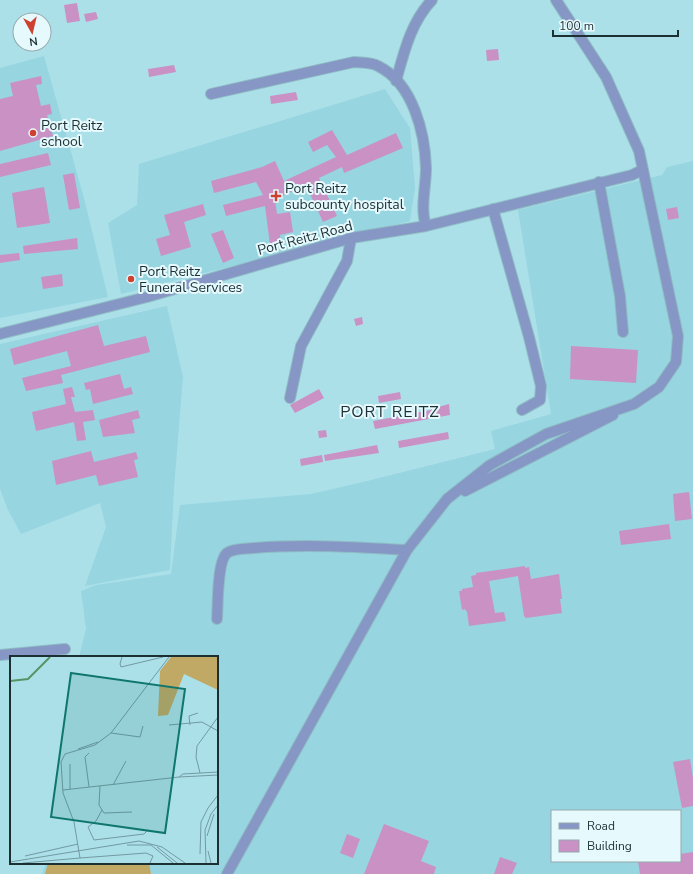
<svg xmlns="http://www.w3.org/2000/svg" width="693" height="874" viewBox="0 0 693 874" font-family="'Nunito Sans',sans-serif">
  <rect width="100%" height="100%" fill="#ace0e9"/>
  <path fill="#97d5e0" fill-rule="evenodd" d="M44,56L84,198L108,297L0,318V68Z
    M385,89L410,128L415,188L410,221L121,294L108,223L137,205L139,164Z
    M693,161V874H42L46,863H217V657H79L86,629L81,591L96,585L171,574L180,505L311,494L363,482L495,449L491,431L551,414L518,210L662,175L667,167ZM552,811H680V861H552Z
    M167,306L183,377L174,488L170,570L85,586L106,527L100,503L21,534L8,510L0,489V344Z"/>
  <path fill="#c0a865" d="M48,863H149L151,874H45Z"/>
  <path fill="#ca91c4" d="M77,3L80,21L67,23L64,5Z
    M96,12L98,19L86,22L84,14Z
    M498,49L499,60L487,61L486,50Z
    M174,65L176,72L149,77L148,69Z
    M41,76L42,84L36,85L41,106L50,104L52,114L47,115L53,136L0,151V99L13,96L10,83Z
    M296,92L298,100L271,104L270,96Z
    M332,130L347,155L396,133L403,148L344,173L342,167L319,178L337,216L323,222L306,185L275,199L277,214L290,212L293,232L280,235L281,244L270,245L265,206L226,216L223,205L263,195L256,182L214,193L211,181L262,167L275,161L284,181L336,157L327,145L313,152L308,142Z
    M48,153L51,165L0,177V164Z
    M74,173L80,208L69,210L63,175Z
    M44,187L50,223L17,228L12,193Z
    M203,204L206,215L184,222L191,247L161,256L156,239L170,235L164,215Z
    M677,207L679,218L668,220L666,209Z
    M223,230L234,258L223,263L211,234Z
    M77,238L78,249L24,254L23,246Z
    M19,253L20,260L0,263V255Z
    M62,274L63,286L43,289L41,277Z
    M362,317L363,324L356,326L354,319Z
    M98,325L104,346L146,336L150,352L61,375L63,383L26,391L22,378L71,366L67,351L14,365L10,349Z
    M571,346L638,350L636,383L570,379Z
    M120,374L124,389L131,387L133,394L93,404L90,389L86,390L84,383Z
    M72,387L75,397H71L75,412L93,410L95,420L83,422L86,440L77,441L74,422L36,431L32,412L66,404L63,389Z
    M319,389L324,398L295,413L290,405Z
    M400,392L401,399L379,403L378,396Z
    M449,404L450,415L375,429L373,421L431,410V409Z
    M138,410L140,418L132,420L135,433L103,437L99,420Z
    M326,430L327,437L319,438L318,431Z
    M448,432L449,439L399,448L398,441Z
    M377,445L379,453L325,461L324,455Z
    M91,451L94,462L136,452L138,459L134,460L138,477L99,486L96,475L56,485L52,461Z
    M322,455L323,462L301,466L300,459Z
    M689,492L692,519L675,521L673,494Z
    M669,524L671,539L621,545L619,531Z
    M525,566V568L529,567L531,579L559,574L562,599H560L562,613L526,618L524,616L518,576L489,581L495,613L504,612L506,621L469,626L467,612L465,609L462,610L459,591H462V589L473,587L471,576L476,575V573Z
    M690,759L693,778V806L682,808L673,762Z
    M384,824L429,841L421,861L436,867L434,874H364Z
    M347,834L360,839L353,858L340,853Z
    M693,852V874H640L638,861H680V854Z
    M500,857L517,863L512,874H494Z"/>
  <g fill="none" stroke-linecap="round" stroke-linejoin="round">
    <defs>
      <path id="minor" d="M396,81C404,52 411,22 432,0
        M211,94L354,62C362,63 371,62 378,66C413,83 425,133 426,168C426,187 420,208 426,226
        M599,182L620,296L623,332
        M493,209L529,337L541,386L540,400L522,410
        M0,334L147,297L351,238L426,226L632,175L642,170
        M290,398L301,346L347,261L351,238
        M465,491L613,415
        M217,619C218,605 217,561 227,553C234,548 246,549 254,548C305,544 356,547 407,550
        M0,655L65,649
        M227,874L407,550L447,499L490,465L546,434L634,404L659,387L676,362L678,336L639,151L606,77L556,0"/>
    </defs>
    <use href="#minor" stroke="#8fbdc5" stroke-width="12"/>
    <use href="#minor" stroke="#8797c5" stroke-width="10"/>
  </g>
  <g fill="#ce4131" stroke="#e6fafe" stroke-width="1.5">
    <circle cx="33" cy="133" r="4"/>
    <path d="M274 190h4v4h4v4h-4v4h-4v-4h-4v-4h4z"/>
    <circle cx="131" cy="279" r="4"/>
  </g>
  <g text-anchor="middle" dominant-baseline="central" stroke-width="4" stroke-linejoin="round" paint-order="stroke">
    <g font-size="14" fill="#1c3034" stroke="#e6fafe" text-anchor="start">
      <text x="41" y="125">Port Reitz<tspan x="41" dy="16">school</tspan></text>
      <text x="285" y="188">Port Reitz<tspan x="285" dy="16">subcounty hospital</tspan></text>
      <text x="139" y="271">Port Reitz<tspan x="139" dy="16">Funeral Services</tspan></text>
    </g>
    <g font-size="14" fill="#1c3034" stroke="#e6fafe">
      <text transform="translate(305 238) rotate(-15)">Port Reitz Road</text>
    </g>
    <g font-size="16" letter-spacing="1" fill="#1c3034" stroke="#e6fafe">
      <text x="390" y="412">PORT REITZ</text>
    </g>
  </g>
  <g transform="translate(10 656)">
    <rect width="208" height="208" fill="#ace0e9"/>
    <path d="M161,1H208V34L174,18L158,59L148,60L150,15Z" fill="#c0a865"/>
    <path fill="none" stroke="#569464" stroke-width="2" d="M0,25L18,23L40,1"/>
    <path fill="none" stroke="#729aa1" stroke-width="1" d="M112,1L110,8L111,11L153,1M159,69L192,66L208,75M180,69L179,60L188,57M101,77L130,81L133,70M68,93L88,86M79,97L75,101L79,131M60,108V133M190,117L186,101L187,90L208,61M169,121L173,118L208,116M169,121L208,119M103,129L116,105M90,130L89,149L94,157L122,156M53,134L169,121M92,154L86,165L78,171L84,184L134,178L138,174M197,180L204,158M117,189H141L163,207M147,191L167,207M198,195L201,207M190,198L191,166L198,152L208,139M15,200L68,188M0,206L129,185L152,191L175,207M13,207L70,202M140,207L143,200L136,197L70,202L64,166L53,137L51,106L55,98L85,89L101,77L159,1M196,207L195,174L201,158L208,149"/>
    <path fill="#0f766e" fill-opacity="0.15" stroke="#0f766e" stroke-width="2" d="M61,17L175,33L155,177L41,161Z"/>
    <rect width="208" height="208" fill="none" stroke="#1c3034" stroke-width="2"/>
  </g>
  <rect x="551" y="810" width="130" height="52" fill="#e6fafe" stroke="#95a9ad"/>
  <rect x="559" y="823" width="20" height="6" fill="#8797c5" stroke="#95a9ad"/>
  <text x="587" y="830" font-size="12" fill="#1c3034">Road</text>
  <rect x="559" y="840" width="20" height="12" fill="#ca91c4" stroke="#95a9ad"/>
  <text x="587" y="850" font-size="12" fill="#1c3034">Building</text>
  <g transform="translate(32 32) rotate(172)"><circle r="19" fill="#e6fafe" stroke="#95a9ad"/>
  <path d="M0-3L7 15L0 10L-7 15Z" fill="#ce4131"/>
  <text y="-6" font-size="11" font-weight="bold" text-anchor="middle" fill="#1c3034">N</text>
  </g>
  <path d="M553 30v6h125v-6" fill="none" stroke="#1c3034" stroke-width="2"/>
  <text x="559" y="30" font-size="12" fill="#1c3034" stroke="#e6fafe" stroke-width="3" paint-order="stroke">100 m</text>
</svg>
